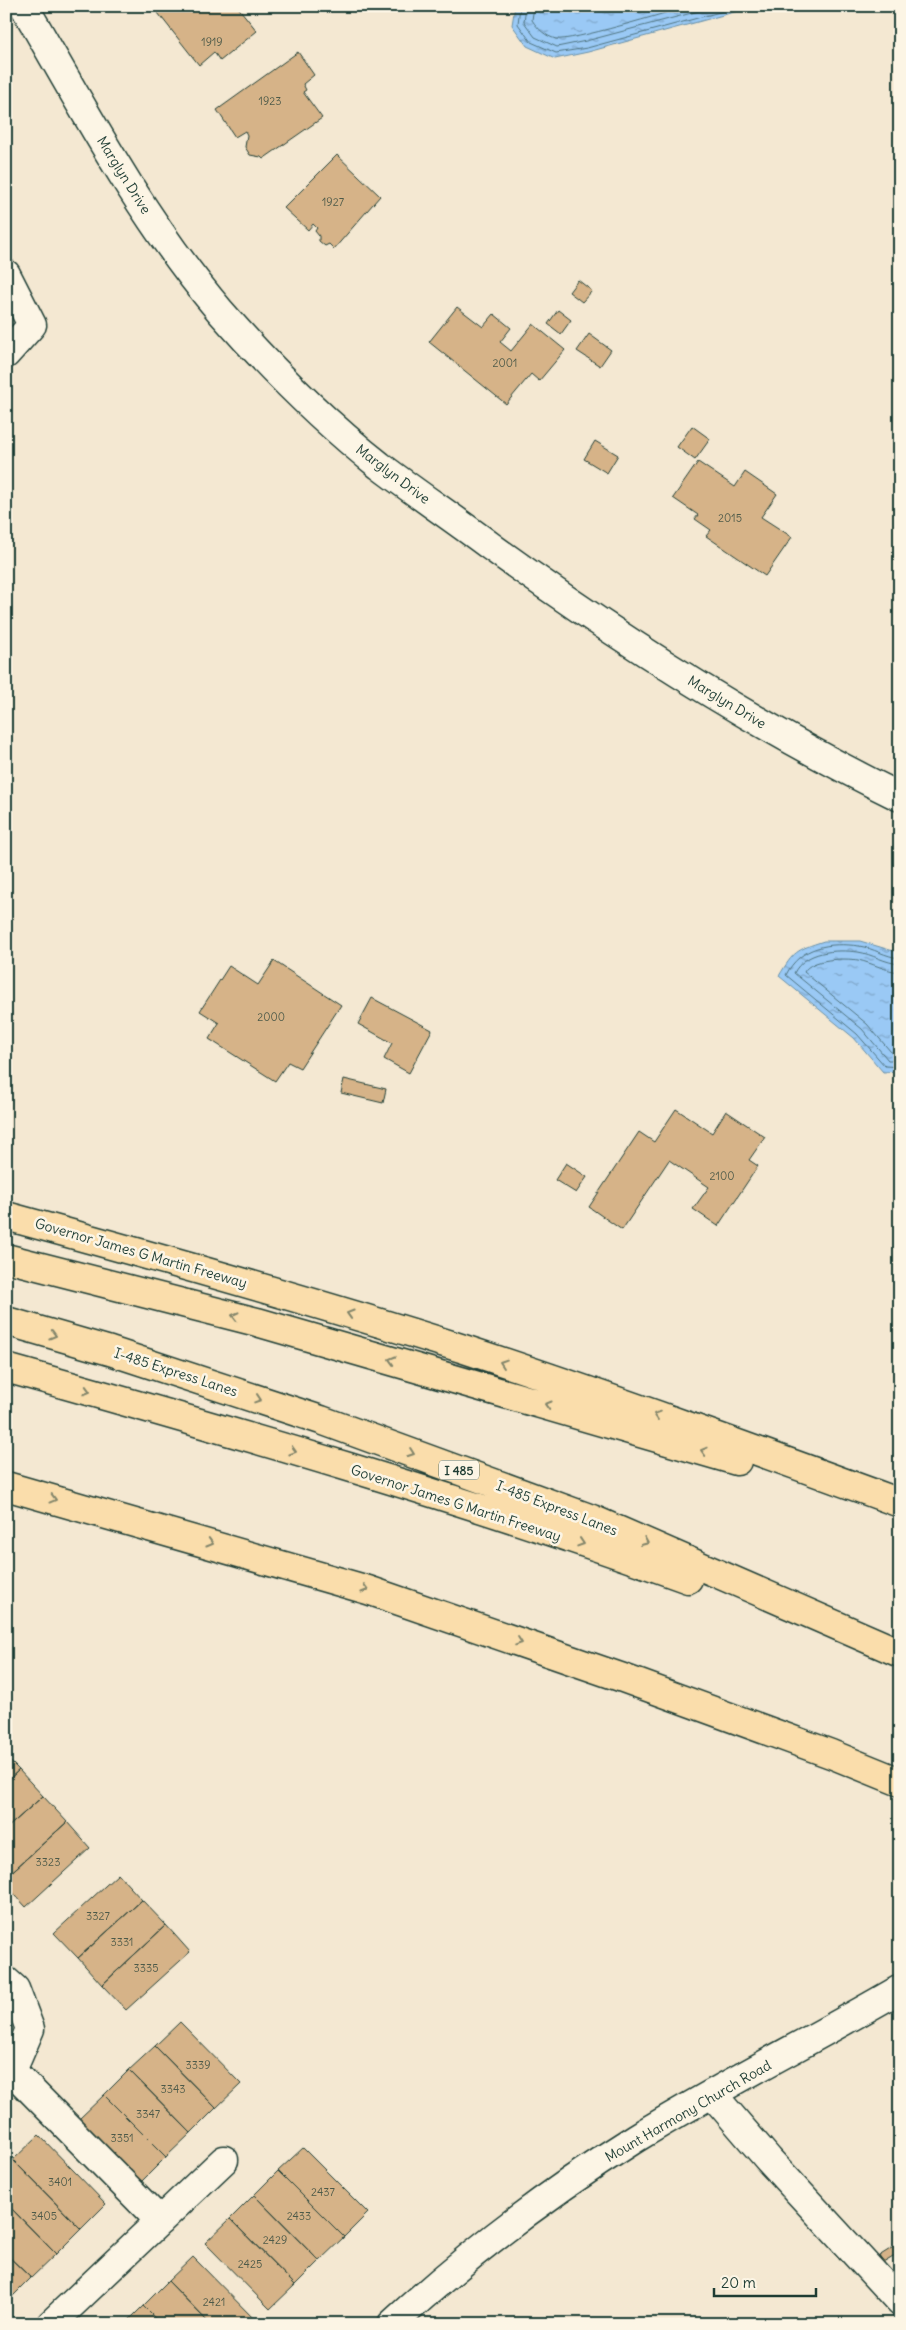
<svg xmlns="http://www.w3.org/2000/svg" width="906" height="2330" viewBox="0 0 906 2330" font-family="Delius,sans-serif">
  <defs>
    <pattern id="water-ripples" width="26" height="14" patternUnits="userSpaceOnUse" patternTransform="scale(1.25)"><rect width="26" height="14" fill="#9ac9f5"/><path d="M2 4q2-2 4 0t4 0M15 11q2-2 4 0t4 0" fill="none" stroke="#7da4c7"/></pattern>
  </defs>
  <rect width="100%" height="100%" fill="#f4e8d2"/>
  <filter id="ink" filterUnits="userSpaceOnUse"><feTurbulence type="fractalNoise" baseFrequency=".02" numOctaves="2"/><feDisplacementMap in="SourceGraphic" scale="10" xChannelSelector="R" yChannelSelector="G"/><feConvolveMatrix kernelMatrix="1 2 1 2 8 2 1 2 1" color-interpolation-filters="sRGB"/></filter>
  <g filter="url(#ink)">
    <path fill="url(#water-ripples)" stroke="#6991a8" d="M515,6H756L588,52L555,59L527,46L512,25Z
      M824,941H860L900,953V1071L883,1072L854,1038L779,976C794,951 796,950 824,941Z"/>
    <g fill="none" stroke-linecap="round" stroke-linejoin="round">
      <path stroke="#507581" stroke-width="1" d="M520,6L518,24L531,42L556,53L587,48L742,6
        M526,6L524,22L535,37L557,47L586,41L718,6
        M534,6L532,20C538,29 545,36 556,39C570,42 668,12 689,6
        M900,958C886,957 873,948 859,946C830,942 800,946 786,975L857,1034L885,1066L900,1067
        M900,964C885,963 872,954 858,952C835,949 805,951 794,973L862,1029L888,1060H900
        M900,972C886,971 872,963 858,960C845,958 811,958 804,972L867,1024L891,1052L900,1053"/>
    </g>
    <path fill="#d6b388" stroke="#1f3d34" d="M165,6H237L257,31L220,61L214,52L199,65L158,13Z
      M298,52L314,75L303,84L306,90L303,92L322,118L263,159L261,157L250,155L245,147L247,135L245,131L235,137L217,110Z
      M337,155L380,196L334,249L329,244L325,246L319,241V236L315,231L317,228L313,224L308,230L284,208Z
      M578,280L592,291L582,302L569,292Z
      M457,307L483,327L494,314L511,328L500,342L511,351L533,324L565,350L539,381L531,374L506,404L429,342Z
      M558,310L571,320L561,334L548,324Z
      M589,334L611,350L600,366L577,351Z
      M692,426L710,439L695,460L677,447Z
      M595,441L618,455L607,473L584,459Z
      M698,462L735,487L745,472L777,494L761,517L792,537L765,576L706,536L711,530L695,519L698,515L673,498Z
      M274,961L341,1005L300,1068L288,1062L275,1081L209,1039L219,1023L200,1011L229,966L258,985Z
      M372,998L432,1030L409,1073L384,1059L392,1043L358,1024Z
      M344,1079L386,1089L383,1103L341,1093Z
      M676,1109L712,1133L726,1111L765,1137L749,1160L758,1166L718,1226L693,1209L709,1187L669,1160L622,1230L589,1207L639,1132L654,1142Z
      M566,1163L587,1177L576,1193L555,1180Z
      M6,1757L19,1770L6,1782Z
      M19,1770L43,1796L6,1829V1782Z
      M43,1796L67,1822L6,1877V1829Z
      M67,1822L90,1848L26,1907L6,1885V1877Z
      M118,1874L142,1900L78,1958L54,1933Z
      M142,1900L166,1925L102,1985L78,1958Z
      M166,1925L190,1952L126,2010L102,1985Z
      M180,2022L241,2084L216,2108L155,2046Z
      M155,2046L216,2108L191,2133L129,2070Z
      M129,2070L191,2133L166,2157L104,2095Z
      M104,2095L166,2157L141,2182L79,2119Z
      M39,2135L106,2204L81,2229L13,2160Z
      M303,2148L368,2213L344,2237L278,2171Z
      M13,2160L81,2229L56,2254L6,2203V2167Z
      M278,2171L344,2237L319,2261L254,2195Z
      M254,2195L319,2261L295,2285L230,2219Z
      M6,2203L56,2254L31,2278L6,2254Z
      M230,2219L295,2285L270,2309L205,2243Z
      M895,2246L900,2253L883,2263L879,2256Z
      M6,2254L31,2278L6,2303Z
      M193,2257L259,2324H210L168,2281Z
      M168,2281L210,2324H161L143,2306Z
      M143,2306L161,2324H125Z"/>
    <g fill="none" stroke-linecap="round" stroke-linejoin="round">
      <defs>
        <path id="minor" d="M24,6C84,110 142,219 220,311C269,367 322,420 380,466C417,494 456,520 493,548C622,641 757,727 900,797
          M6,274L32,325L6,354
          M6,1981L15,1989L30,2029L12,2071L6,2077
          M12,2071L160,2221
          M713,2095L769,2160L900,2302
          M51,2324L224,2160
          M392,2324C468,2254 548,2193 636,2138C722,2085 813,2040 900,1989"/>
        <path id="highway" d="M6,1216C160,1258 312,1301 464,1349C610,1397 755,1450 900,1503
          M6,1258L257,1322L737,1461
          M6,1321L110,1351L321,1420L592,1519L900,1653
          M6,1368C235,1432 464,1498 688,1579
          M6,1486L368,1590L623,1678L831,1754L900,1782"/>
      </defs>
      <use href="#minor" stroke="#1f3d34" stroke-width="31"/>
      <use href="#highway" stroke="#1f3d34" stroke-width="31"/>
      <use href="#minor" stroke="#fcf5e5" stroke-width="28"/>
      <use href="#highway" stroke="#faddab" stroke-width="28"/>
    </g>
    <defs><path id="oneway-chevron" d="M-2-3.5L2.5 0L-2 3.5" fill="none" stroke-width="1.6" stroke-linecap="round" stroke-linejoin="round" transform="scale(1.25)"/></defs>
    <g stroke="#82856a">
      <use href="#oneway-chevron" transform="translate(350 1314) rotate(-163)"/>
      <use href="#oneway-chevron" transform="translate(235 1316) rotate(-166)"/>
      <use href="#oneway-chevron" transform="translate(53 1335) rotate(16)"/>
      <use href="#oneway-chevron" transform="translate(392 1360) rotate(-164)"/>
      <use href="#oneway-chevron" transform="translate(503 1363) rotate(-161)"/>
      <use href="#oneway-chevron" transform="translate(87 1391) rotate(16)"/>
      <use href="#oneway-chevron" transform="translate(258 1399) rotate(18)"/>
      <use href="#oneway-chevron" transform="translate(548 1405) rotate(-164)"/>
      <use href="#oneway-chevron" transform="translate(657 1415) rotate(-161)"/>
      <use href="#oneway-chevron" transform="translate(293 1451) rotate(17)"/>
      <use href="#oneway-chevron" transform="translate(704 1451) rotate(-164)"/>
      <use href="#oneway-chevron" transform="translate(411 1453) rotate(20)"/>
      <use href="#oneway-chevron" transform="translate(53 1499) rotate(15)"/>
      <use href="#oneway-chevron" transform="translate(645 1542) rotate(23)"/>
      <use href="#oneway-chevron" transform="translate(210 1543) rotate(16)"/>
      <use href="#oneway-chevron" transform="translate(581 1543) rotate(18)"/>
      <use href="#oneway-chevron" transform="translate(365 1589) rotate(17)"/>
      <use href="#oneway-chevron" transform="translate(519 1642) rotate(19)"/>
    </g>
  </g>
  <g text-anchor="middle" dominant-baseline="central" stroke-width="5" stroke-linejoin="round" paint-order="stroke">
    <g font-size="11" fill="#4d5a49">
      <text x="212" y="42">1919</text>
      <text x="270" y="101">1923</text>
      <text x="333" y="202">1927</text>
      <text x="505" y="363">2001</text>
      <text x="730" y="518">2015</text>
      <text x="271" y="1017">2000</text>
      <text x="722" y="1176">2100</text>
      <text x="48" y="1862">3323</text>
      <text x="98" y="1916">3327</text>
      <text x="122" y="1942">3331</text>
      <text x="146" y="1968">3335</text>
      <text x="198" y="2065">3339</text>
      <text x="173" y="2089">3343</text>
      <text x="148" y="2114">3347</text>
      <text x="122" y="2138">3351</text>
      <text x="60" y="2182">3401</text>
      <text x="323" y="2192">2437</text>
      <text x="44" y="2216">3405</text>
      <text x="299" y="2216">2433</text>
      <text x="275" y="2240">2429</text>
      <text x="250" y="2264">2425</text>
      <text x="214" y="2302">2421</text>
    </g>
    <rect fill="#fcf5e5" stroke="#617469" stroke-width="1" x="439" y="1460.5" width="40" height="19" rx="4"/>
    <g font-size="12" font-weight="bold" fill="#1f3d34">
      <text x="459" y="1470">I 485</text>
    </g>
    <g font-size="14" fill="#1f3d34" stroke="#fcf5e5">
      <text transform="translate(124 175) rotate(58)">Marglyn Drive</text>
      <text transform="translate(393 474) rotate(37)">Marglyn Drive</text>
      <text transform="translate(727 702) rotate(31)">Marglyn Drive</text>
      <text transform="translate(141 1253) rotate(16)">Governor James G Martin Freeway</text>
      <text transform="translate(176 1372) rotate(18)">I-485 Express Lanes</text>
      <text transform="translate(456 1503) rotate(18)">Governor James G Martin Freeway</text>
      <text transform="translate(557 1508) rotate(21)">I-485 Express Lanes</text>
      <text transform="translate(688 2111) rotate(-30)">Mount Harmony Church Road</text>
    </g>
  </g>
  <rect width="906" height="2330" fill="none" stroke="#fcf5e5" stroke-width="25"/>
  <rect x="12" y="12" width="881" height="2305" fill="none" stroke="#1f3d34" stroke-width="2" filter="url(#ink)"/>
  <path d="M714 2288v8h102v-8" fill="none" stroke="#1f3d34" stroke-width="2.5"/>
  <text x="721" y="2288" font-size="15" fill="#1f3d34" stroke="#fcf5e5" stroke-width="4" paint-order="stroke">20 m</text>
</svg>
